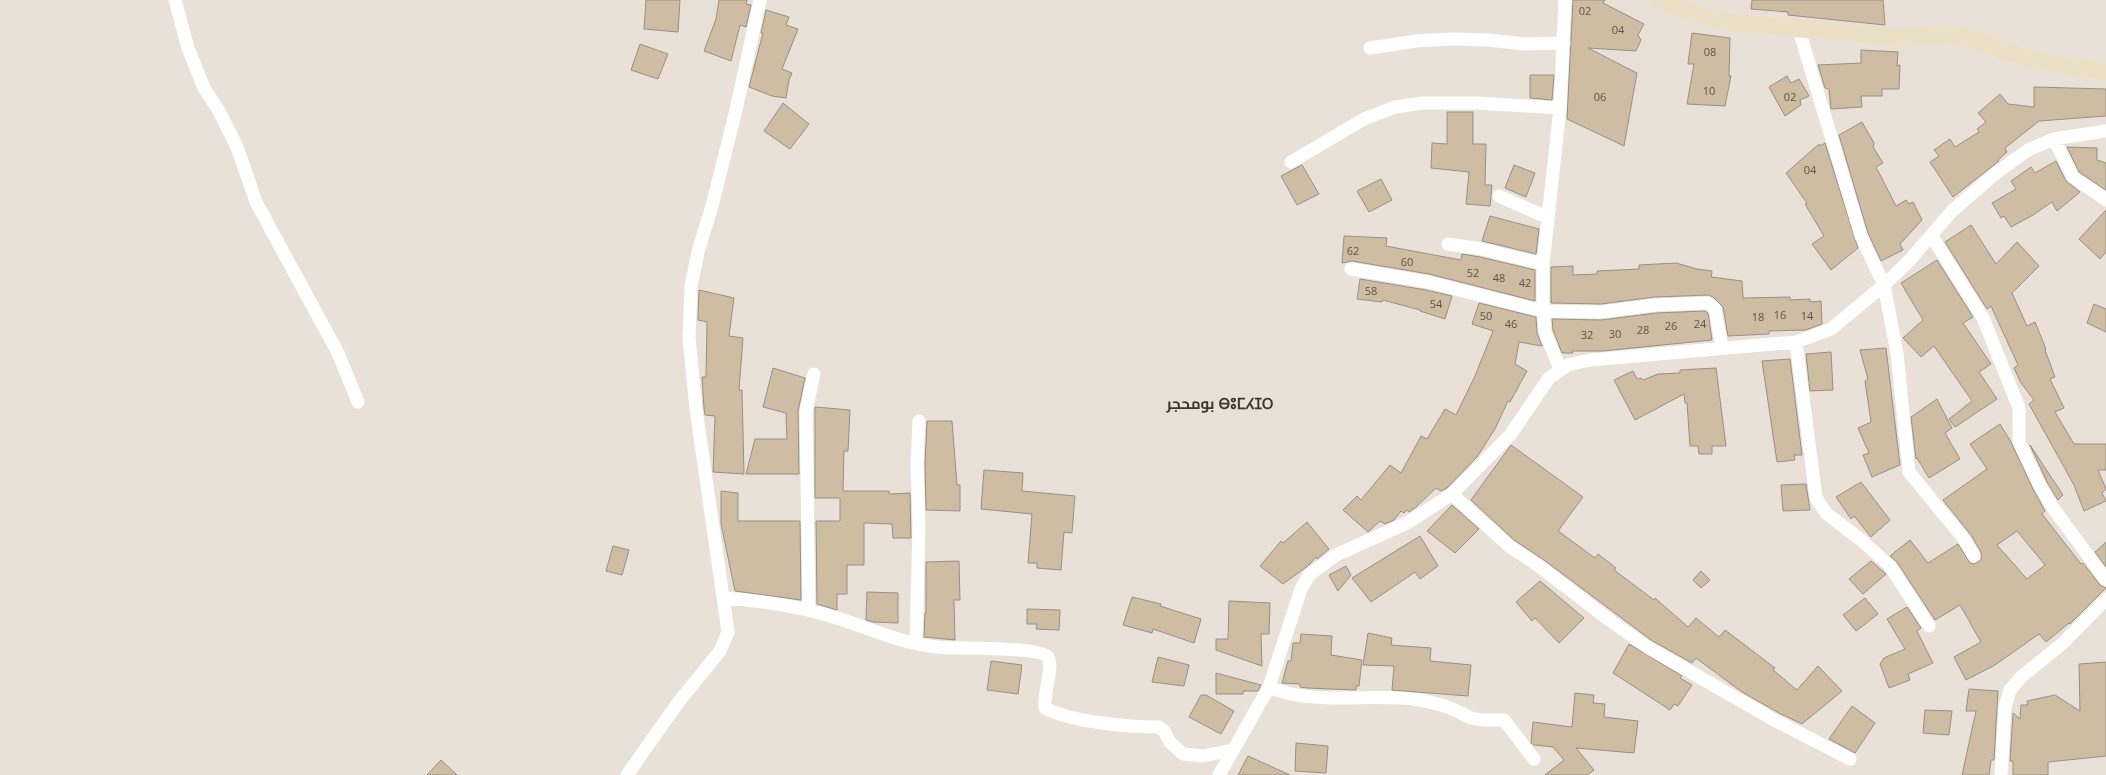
<svg xmlns="http://www.w3.org/2000/svg" width="2106" height="775" viewBox="0 0 2106 775" font-family="'Open Sans',Cairo,'Noto Sans Tifinagh',sans-serif">
  <rect width="100%" height="100%" fill="#e9e1d8"/>
  <path fill="#cebda2" stroke="#969087" fill-rule="evenodd" d="M646,0H680L678,32L644,29Z
    M719,0H747L746,4L751,5L746,27L740,25L731,61L704,51L716,19Z
    M1573,0H1605L1603,3L1644,24L1638,35L1641,40L1636,51L1588,48L1637,73L1624,146L1567,119Z
    M1752,0H1883L1885,25L1788,15V12L1751,9Z
    M766,10L789,17L786,25L798,29L782,69L792,73L789,80L786,98L772,96L749,87L763,33H761Z
    M1692,33L1730,38L1729,76H1731L1725,106L1687,104L1694,64H1688Z
    M640,44L668,54L658,79L631,70Z
    M1861,50L1898,52L1897,66L1900,65L1899,89H1882V96H1861L1862,107L1831,109L1829,89L1825,88L1818,65L1861,63Z
    M1530,75H1554L1552,100L1530,98Z
    M1787,76L1791,83L1799,79L1809,96L1800,100L1801,105L1785,116L1769,87Z
    M2034,87L2106,89V116L2039,121L2005,148L2007,152L1998,160L1999,161L1953,197L1930,162L1939,156L1934,150L1950,139L1955,147L1979,132L1977,129L1986,122L1978,113L2000,94L2008,104L2034,107Z
    M783,103L809,124L790,149L764,131Z
    M1447,112H1473V144H1486L1485,185H1492L1490,206L1466,204L1469,172L1431,168L1432,143L1447,144Z
    M1862,122L1874,143L1873,147L1883,163L1876,167L1896,206L1906,200L1909,204L1913,202L1922,220L1900,244L1903,250L1881,261L1868,233L1839,135Z
    M1825,143L1858,248L1831,270L1812,244L1824,236L1805,204L1807,203L1786,173L1819,144L1820,146Z
    M2067,147L2097,148V160L2106,163V190L2079,172Z
    M2056,161L2066,181L2080,192L2057,211L2052,202L2033,215L2011,227L2004,216L2001,218L1992,203L2016,189L2011,181L2031,167L2035,173Z
    M1302,165L1319,194L1297,205L1281,176Z
    M1514,165L1535,173L1526,197L1505,188Z
    M1381,179L1392,200L1369,212L1357,191Z
    M2106,210V252L2100,259L2079,239Z
    M1490,216L1539,229L1536,254L1482,241Z
    M1971,225L1996,264L2017,242L2039,266L2012,293L2027,326L2035,322L2046,349L2045,350L2055,377L2050,379L2064,408L2055,412L2074,444H2106V470H2098L2106,489L2102,493L2106,501L2084,511L2074,485L2029,404L2034,400L2021,383L2014,368L2018,365L1991,306L1987,309L1945,242Z
    M1344,236L1387,238L1386,246L1461,260L1462,254L1480,257L1535,270V301L1429,274L1352,261L1342,263Z
    M1937,260L1973,317L1963,323L1991,364L1979,372L1997,399L1955,427L1949,419L1972,401L1934,346L1921,357L1903,338L1923,320L1901,283Z
    M1676,263L1697,269L1712,271L1711,277L1742,281L1743,298L1790,297V300L1810,299V302L1821,301L1822,324L1806,330L1769,331V334L1728,336L1723,307L1713,297L1708,295L1655,297L1601,304L1551,303V267L1573,266V275L1597,274V271L1639,269V265Z
    M1360,279L1426,290L1452,296L1445,319L1420,311V310L1383,300L1382,302L1357,299Z
    M699,290L734,298L729,336L743,338L739,390H742L744,474L713,472L715,416L705,415L704,408L702,377H706L707,322L698,320Z
    M1479,303L1536,317L1537,333L1542,346L1519,342L1515,364L1527,371L1510,402L1508,401L1495,429L1477,457L1447,488L1441,491L1436,488L1416,507L1409,512L1407,510L1404,513L1401,511L1394,520L1385,524L1380,521L1368,532L1343,510L1357,496L1361,500L1390,465L1401,473L1421,436L1427,439L1445,409L1456,415L1475,376L1493,331L1472,324Z
    M2094,304L2106,309V332L2087,323Z
    M1705,311L1708,313L1712,340L1603,351H1572L1573,353H1562L1553,330L1552,319L1601,320L1656,313Z
    M1886,348L1900,465L1872,477L1863,455L1869,453L1858,428L1871,422L1865,381L1868,379L1860,350Z
    M1831,352L1833,390L1810,391L1806,354Z
    M1790,359L1802,455H1794L1795,460L1777,462L1762,361Z
    M773,368L805,378L798,411L799,474H746L755,439H787L786,413L763,407Z
    M1716,368L1726,446H1712V454H1699L1698,446H1690L1687,403H1685L1684,394L1635,420L1614,380L1633,371L1637,379L1641,378L1643,380L1658,374L1680,373V370Z
    M1937,399L1952,428L1945,433L1960,459L1929,478L1917,458L1916,459L1911,417Z
    M815,407L850,410L848,451H844L843,491H889V494L910,493L911,538H893L892,524L864,523V565H847V594H837V610L817,604L816,521H840V498H815Z
    M927,421H952L957,485H960V511L926,510L925,463Z
    M2000,424L2011,442L2033,489L2045,511L2042,514L2081,564L2083,563L2100,585L2106,588L2070,624L2069,623L2046,642L2039,634L1995,665L1966,680L1954,657L1981,642L1960,605L1935,620L1897,562L1890,556L1910,540L1928,563L1958,544L1970,563L1974,564L1981,560V552L1971,535L1943,500L1987,469L1970,444ZM2017,531L2045,565L2027,579L1997,545Z
    M1511,445L1583,497L1558,531L1595,558L1598,554L1616,568L1614,570L1654,600L1655,598L1688,627L1696,618L1719,637L1725,630L1775,668L1773,670L1797,690L1818,666L1842,691L1802,724L1779,713L1742,692L1696,658L1692,663L1651,640L1544,560L1514,540L1471,500Z
    M2030,445L2063,495L2058,500L2047,482Z
    M984,470L1023,473L1022,491L1075,496L1072,533L1064,532L1061,570L1037,568V563H1028L1032,514L981,509Z
    M1861,482L1890,520L1871,537L1854,516L1851,519L1836,497Z
    M1806,484L1810,510L1783,511L1781,485Z
    M721,491L738,493V521H800L801,600L735,591L721,524Z
    M1452,505L1479,529L1455,553L1427,531Z
    M1307,522L1329,549L1317,559L1316,557L1309,565L1283,584L1260,566L1281,541L1283,543Z
    M1420,536L1438,566L1420,579L1415,572L1371,602L1352,578Z
    M2106,542V567L2095,552Z
    M613,546L629,550L622,575L606,571Z
    M959,561L960,600H954L955,640L924,637L925,613H926V562Z
    M1871,561L1886,574L1863,594L1849,579Z
    M1346,566L1351,575L1338,591L1329,575Z
    M1701,571L1710,580L1701,588L1693,580Z
    M1540,581L1584,618L1559,643L1535,618L1532,621L1516,602Z
    M867,592L898,593V623L873,622L866,620Z
    M1132,597L1161,604L1160,606L1201,619L1194,643L1153,629L1152,633L1123,625Z
    M1865,598L1878,614L1856,631L1843,615Z
    M1229,601L1270,603L1269,634H1261L1262,666L1216,650V639H1228Z
    M1907,607L1921,628L1917,631L1933,663L1908,674L1910,680L1889,688L1880,664L1884,658L1905,649L1887,619Z
    M1027,609L1060,610L1059,630L1036,629L1037,624H1027Z
    M1368,633L1392,638L1391,645L1431,648L1430,661L1471,665L1468,696L1392,690L1394,666L1363,665Z
    M1301,634L1332,636L1331,655L1362,660L1359,686H1356V690L1307,688L1300,687V684L1282,683L1288,661H1291L1293,643H1300Z
    M1629,644L1682,676L1680,678L1692,685L1678,706L1674,704L1670,710L1613,673Z
    M1158,657L1189,665L1184,686L1152,682Z
    M991,661L1022,665L1018,694L987,690Z
    M2106,662V756L2048,762V775H2013V761H2010L2013,713L2020,719L2021,705H2028L2027,701L2055,695L2080,711L2079,664Z
    M1216,673L1261,685L1258,691H1243V694H1216Z
    M1969,689L1998,691L1994,760H1991L1989,775H1962L1976,711H1966Z
    M1575,693L1594,695L1593,703L1605,704L1604,717L1638,721L1634,753L1576,748L1594,770L1587,775H1545L1564,760L1553,747L1534,745L1531,743L1533,722L1572,727Z
    M1201,695H1206L1234,711L1221,734L1189,717Z
    M1852,706L1875,723L1855,753L1829,739Z
    M1925,710L1952,711L1949,735L1923,733Z
    M1296,743L1328,746L1326,773L1295,771Z
    M1248,756L1290,775H1238Z
    M441,760L457,775H427Z"/>
  <g fill="none" stroke-linecap="round" stroke-linejoin="round">
    <path stroke="#fff" stroke-width="13" d="M175,0L188,48L204,88L219,111L237,147L256,202L338,353L358,402
      M1799,30L1861,236L1884,285L1897,353L1909,472L1964,539L1974,556
      M1370,48L1416,41L1453,39L1488,40L1524,44L1564,43
      M2054,139L2073,177L2106,200
      M1291,162L1364,119L1395,107L1423,103H1477L1560,108L1565,0
      M1499,196L1548,218
      M1931,235L1983,318L2019,408V442L2040,486L2053,508L2106,580
      M1448,244L1482,249L1543,264
      M1351,269L1428,282L1543,311L1601,312L1655,305L1708,303L1715,309L1722,348
      M1796,342L1816,498L1826,513L1861,540L1890,566L1929,626
      M1560,369L1545,332L1543,311V264L1560,108
      M1452,494L1509,546L1539,566L1604,616L1647,647L1776,721L1850,759
      M724,598C764,601 805,607 843,620C874,630 904,644 937,647C955,649 1039,646 1048,657C1054,665 1043,695 1045,708C1071,722 1128,727 1159,727L1164,731L1170,742L1183,754L1203,756L1233,750
      M809,610L806,411L814,374
      M916,643L919,526L917,463L919,421
      M1269,687C1317,707 1369,692 1419,700C1432,702 1446,706 1457,711C1462,713 1466,716 1471,718C1482,721 1494,720 1504,720L1534,759
      M627,775L677,704L720,651L728,632L696,409L689,338L691,286L699,248L712,206L736,110L760,0
      M1219,775L1269,687L1301,589L1309,575L1336,555L1407,523L1452,494L1511,434L1549,378L1568,365L1590,360L1796,342L1831,329L1884,285L1909,261L1952,211L1996,173L2028,150L2054,139L2106,131
      M2001,775L2005,707L2010,690L2021,677L2062,644L2106,599"/>
    <path stroke="#ebe0c5" stroke-width="18" d="M1659,0L1694,14L1735,23L1900,37L1956,34L2031,60L2106,72"/>
  </g>
  <g text-anchor="middle" dominant-baseline="central" stroke-width="4" stroke-linejoin="round" paint-order="stroke">
    <g font-size="11" fill="#5a544b">
      <text x="1585" y="10">02</text>
      <text x="1618" y="29">04</text>
      <text x="1710" y="51">08</text>
      <text x="1709" y="90">10</text>
      <text x="1600" y="96">06</text>
      <text x="1790" y="96">02</text>
      <text x="1810" y="169">04</text>
      <text x="1353" y="250">62</text>
      <text x="1407" y="261">60</text>
      <text x="1473" y="272">52</text>
      <text x="1499" y="277">48</text>
      <text x="1525" y="282">42</text>
      <text x="1371" y="290">58</text>
      <text x="1436" y="303">54</text>
      <text x="1780" y="314">16</text>
      <text x="1486" y="315">50</text>
      <text x="1807" y="315">14</text>
      <text x="1758" y="316">18</text>
      <text x="1511" y="323">46</text>
      <text x="1700" y="323">24</text>
      <text x="1671" y="325">26</text>
      <text x="1643" y="329">28</text>
      <text x="1615" y="333">30</text>
      <text x="1587" y="334">32</text>
    </g>
    <g font-size="15" font-weight="bold" fill="#3d372f" stroke="#e9e1d8">
      <text x="1220" y="403">بومحجر ⴱⵓⵎⵃⵊⵔ</text>
    </g>
  </g>
</svg>
